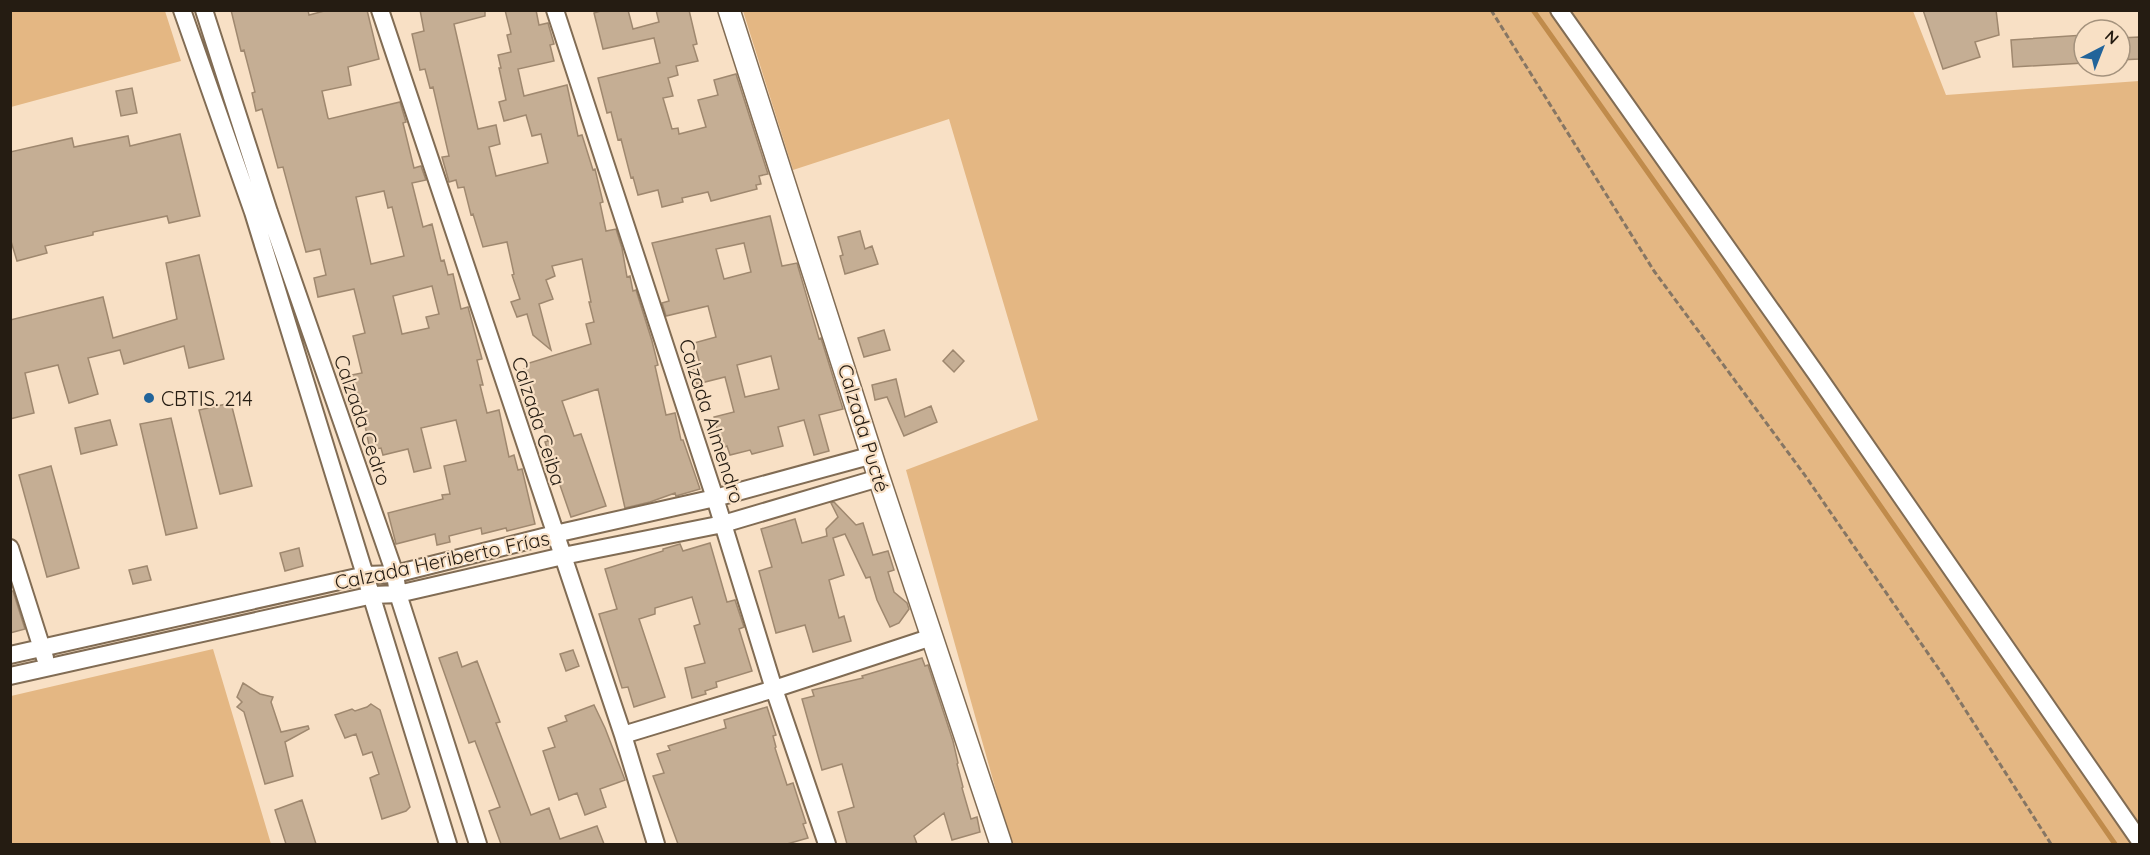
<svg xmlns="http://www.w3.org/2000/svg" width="2150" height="855" viewBox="0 0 2150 855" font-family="Quicksand,sans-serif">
  <rect width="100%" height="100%" fill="#f8e0c5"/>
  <path fill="#e4b783" d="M11,10L165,11L181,61L11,107Z
    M743,11H1913L1946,95L2139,81V844H1011L906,470L1038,420L949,119L793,170Z
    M213,649L271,844H11V696Z"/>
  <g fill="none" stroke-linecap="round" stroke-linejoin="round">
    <path stroke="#c08b4b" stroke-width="5" d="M1533,10L1714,266L2115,844"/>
  </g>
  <path fill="#c5ae94" stroke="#9f886f" stroke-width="1.5" fill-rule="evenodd" d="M231,10H308L309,15L328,10H367L379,59L348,67L351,85L322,91L328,118L329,119L400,102L406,122L403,123L414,168L421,166L426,180L412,183L423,227L432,224L441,261L444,260L448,275L453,274L461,309L468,307L482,359L477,360L483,385H480L487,413L499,410L509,457L514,455L518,470L522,469L535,524L507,531L506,528L482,534L481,528L449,536L450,542L437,545L435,534L396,544L388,513L443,499L442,495L450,494L444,466L466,461L456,420L421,428L431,468L414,472L408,449L383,455L381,448L370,450L363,416L356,396L352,397L346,376L362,373L353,336L365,333L354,289L318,297L314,278L326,275L320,249L306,252L283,167L278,168L262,109L256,111L252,93L255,92L244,50L241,51ZM384,191L388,208L392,207L404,256L371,264L356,197ZM432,286L439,314L426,317L429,328L402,334L393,296Z
    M420,10H485V16L454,24L478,129L496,125L500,144L489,147L496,176L548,163L541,134L532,136L526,115L504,121L499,102L506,100L499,68H501L498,55L511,52L507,35L511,34L505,10H536L539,25L548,23L554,44L550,45L554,61L518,69L524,96L567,85L578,136L582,135L593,170L595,169L603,202L600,203L606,231L616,229L622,248L627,277L630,276L633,291L636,290L652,341L658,365L655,366L666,415L675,413L681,440H683L700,489L676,496L675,493L650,502L625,508L598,389L562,401L574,436L581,434L606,506L571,517L545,442L548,441L524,369L527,368L526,364L591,344L586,324L594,322L589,302H591L582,259L552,266L555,276L546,280L553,299L539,304L551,350L533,335L527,314L517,317L511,302L520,299L512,275L514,274L507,242L483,247L473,214L471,215L464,187L458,188L456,180L449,182L442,157L449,156L433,87L430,88L425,69L420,70L412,34L424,31Z
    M604,10H628L633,29L659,22L656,10H689L697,44L693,45L698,61L676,66L678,75L668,78L673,96L663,98L672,129L678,128L679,134L706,127L698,100L718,95L714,80L736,74L768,174L759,176L761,184L756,185L757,189L711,201L708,192L682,198L683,202L662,207L658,190L638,195L633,177L631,178L621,139L618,140L611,112L607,113L598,78L660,63L654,38L603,49L594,13Z
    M1923,10H1996L1999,35L1975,42L1980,57L1943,69Z
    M2084,35V63L2013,67L2011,40Z
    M2139,37V59L2120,60V38Z
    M132,88L137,113L121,116L116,91Z
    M180,134L200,216L169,223L167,216L93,232V235L45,246L47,253L17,261L10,238V152L72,138L74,147L128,136L130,146Z
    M770,216L782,266L797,263L819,339L821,338L843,409L819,415L829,451L814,455L804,420L778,427L783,446L752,454L750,450L730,455L727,446L722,448L714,417L734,412L725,377L697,384L692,366L700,364L694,343L716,337L708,306L666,316L662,303L669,301L652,243ZM744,243L751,272L724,279L716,249ZM771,356L779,389L745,397L737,365Z
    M860,231L865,249L872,246L878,264L845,274L840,256L843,255L838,237Z
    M199,255L224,359L189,368L184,346L124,364L120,350L88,358L98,394L69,403L58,365L25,373L34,413L10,419V320L103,297L113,338L177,319L166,263Z
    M884,330L890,350L864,357L858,338Z
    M953,350L964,361L954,372L943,361Z
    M896,379L905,417L931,406L937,422L904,436L887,397L875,400L872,385Z
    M231,403L252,486L220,494L199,410Z
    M171,418L197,528L166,535L140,424Z
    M110,420L117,445L81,454L75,428Z
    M51,466L79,568L47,577L19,475Z
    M834,502L856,525L863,523L873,555L888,551L894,570L888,572L894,592L907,603L909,609L899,623L890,627L877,600L870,577L866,578L845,534L833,538L844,575L829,580L839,618L844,616L851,641L813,652L805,625L776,633L759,571L772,567L761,529L795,519L802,543L827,536L826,529L838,517L831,503Z
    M710,543L727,602L735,600L744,627L739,629L752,671L716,682L717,687L705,691L706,694L692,698L685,668L705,663L694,626L700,624L692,597L655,608V614L639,619L665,697L634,707L628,687L622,688L599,614L617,609L605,569L663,551V549L680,544L683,551Z
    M299,548L303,566L285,571L280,553Z
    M147,566L151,580L133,584L129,570Z
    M10,591H13L25,629L10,633Z
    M573,650L579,666L566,671L560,654Z
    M457,652L462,667L477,661L500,722L496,723L531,815L549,808L560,839L597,826L604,844H501L489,811L500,807L475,741L469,743L439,658Z
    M922,658L925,666L928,665L953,741L958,763L957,764L963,787L962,788L971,819L977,817L980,832L952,840L944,813L914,836L917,844H847L838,812L854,807L842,764L822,770L802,699L814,696L812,690L863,678L862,676Z
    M243,683L260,694L273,697L271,702L281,732L308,726L309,729L285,742L293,776L265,784L244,712L237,707L242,702L237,697Z
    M371,704L380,710L410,807L406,811L382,819L370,778L379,774L372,752L363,755L356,734L345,738L335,715L352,709L355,711L367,707Z
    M594,705L605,728L625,780L600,789L606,807L585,815L577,793L559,800L543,751L555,747L548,728L567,721L565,716Z
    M767,707L776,735L773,736L776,747L775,748L787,785L793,783L806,823L803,824L808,838L787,844H678L653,776L664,773L657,754L670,750L668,746L726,728L724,720Z
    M302,800L316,844H286L275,810Z"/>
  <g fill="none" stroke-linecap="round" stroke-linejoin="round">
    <defs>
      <path id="minor" d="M182,10L253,212L448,844
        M204,10L269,212L395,574L398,594L478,844
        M380,10L623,735L656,844
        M555,10L715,498L774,689L827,844
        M1559,10L1815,372L2140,841
        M10,548L45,658
        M10,655L366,575L395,574L555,534L715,498L873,455
        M10,676L373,595L398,594L563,556L723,524L879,478
        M623,735L774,689L932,637"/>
      <path id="tertiary" d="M729,10L879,478L1001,844"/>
    </defs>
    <use href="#minor" stroke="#816c54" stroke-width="20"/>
    <use href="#tertiary" stroke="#816c54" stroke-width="24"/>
    <path stroke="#867664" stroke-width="3" stroke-dasharray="6 3" stroke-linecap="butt" d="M1491,10L1654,271L1804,474L1945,678L2051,844"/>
    <use href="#minor" stroke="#fff" stroke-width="16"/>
    <use href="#tertiary" stroke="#fff" stroke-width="21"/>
  </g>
  <circle fill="#22649a" stroke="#f8e0c5" stroke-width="2" cx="149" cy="398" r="6"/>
  <g text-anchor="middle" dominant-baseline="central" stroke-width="4.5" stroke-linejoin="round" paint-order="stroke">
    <g font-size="20" fill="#251c12" stroke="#f8e0c5" text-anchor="start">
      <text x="161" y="398">CBTIS. 214</text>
    </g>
    <g font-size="20" fill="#251c12" stroke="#f8e0c5">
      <text transform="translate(363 420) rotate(71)">Calzada Cedro</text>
      <text transform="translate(539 421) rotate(72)">Calzada Ceiba</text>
      <text transform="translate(712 421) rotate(72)">Calzada Almendro</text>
      <text transform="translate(864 428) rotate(73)">Calzada Pucté</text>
      <text transform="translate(442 560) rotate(-12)">Calzada Heriberto Frías</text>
    </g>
  </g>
  <rect width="2150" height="855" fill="none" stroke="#251c12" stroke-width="24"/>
  <g transform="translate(2102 48) rotate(42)"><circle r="28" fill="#f8e0c5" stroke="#a4927d" stroke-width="1.5"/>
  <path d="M0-4.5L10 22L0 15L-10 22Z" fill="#22649a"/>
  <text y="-9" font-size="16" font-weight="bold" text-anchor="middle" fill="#251c12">N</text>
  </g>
</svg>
